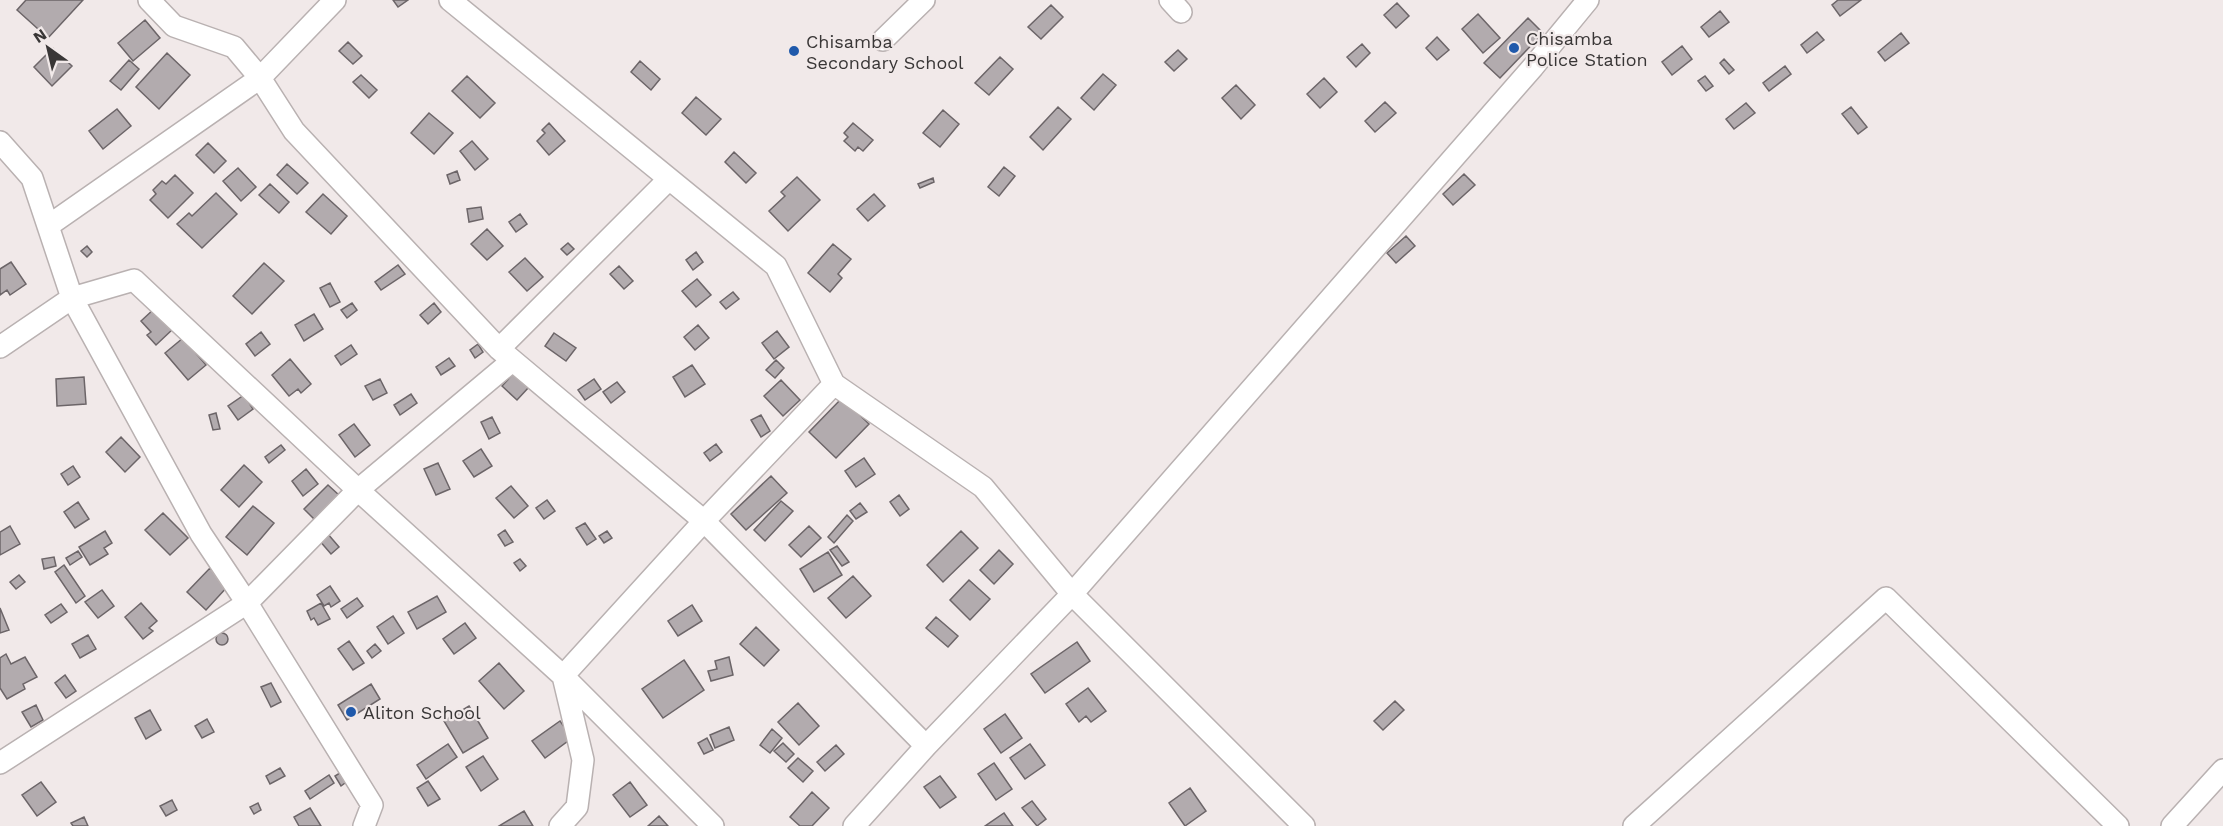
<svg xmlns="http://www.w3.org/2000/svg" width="2223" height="826" viewBox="0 0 2223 826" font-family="'Work Sans',sans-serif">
  <rect width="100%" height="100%" fill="#f1e9e9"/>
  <path fill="#b2abae" stroke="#6c6568" stroke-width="1.5" d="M26,0H83L48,38L17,10Z
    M393,0H408L398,7Z
    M1838,0H1861L1840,16L1832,5Z
    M1397,3L1409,16L1396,28L1384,15Z
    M1051,5L1063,17L1041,39L1028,27Z
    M1720,11L1729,22L1709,37L1701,27Z
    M1478,14L1500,38L1483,53L1462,29Z
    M1528,18L1543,33L1500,78L1484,63Z
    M145,20L160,38L133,61L118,43Z
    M1817,32L1824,40L1807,53L1801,45Z
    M1901,33L1909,43L1885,61L1878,52Z
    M1437,37L1449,50L1437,60L1426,48Z
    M348,42L362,56L353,64L339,51Z
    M1362,44L1370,53L1356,67L1347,57Z
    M1682,46L1692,59L1672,75L1662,62Z
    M53,48L72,66L52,86L34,67Z
    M1178,50L1187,59L1174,71L1165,62Z
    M167,53L190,75L159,109L136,87Z
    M1000,57L1013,69L989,95L975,83Z
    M1724,59L1734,70L1729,74L1720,63Z
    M129,60L139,69L121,90L110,81Z
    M640,61L660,79L651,90L631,72Z
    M1785,66L1791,74L1769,91L1763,83Z
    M1103,74L1116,85L1094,110L1081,98Z
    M361,75L377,90L369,98L353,82Z
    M467,76L495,103L480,118L452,91Z
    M1705,76L1713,86L1706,91L1698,81Z
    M1324,78L1337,92L1320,108L1307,94Z
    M1236,85L1255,105L1241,119L1222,98Z
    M696,97L721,119L706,135L682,113Z
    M1385,102L1396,113L1375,132L1365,121Z
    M1746,103L1755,113L1734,129L1726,119Z
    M1058,107L1071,119L1043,150L1030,137Z
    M1851,107L1867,127L1858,134L1842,114Z
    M117,109L131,126L103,149L89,131Z
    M943,110L959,124L940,147L923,133Z
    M429,113L453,133L434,154L411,133Z
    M549,123L565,141L549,155L537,141L545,133L542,130Z
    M853,123L873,140L863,151L858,147L855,151L844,141L848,137L844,133Z
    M472,141L488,159L475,170L460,151Z
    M208,143L226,161L214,173L196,155Z
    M734,152L756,173L746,183L725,162Z
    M287,164L308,183L297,194L277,175Z
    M1004,167L1015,176L999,196L988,187Z
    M238,168L256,187L241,201L223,181Z
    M457,171L460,180L450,184L447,175Z
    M1464,174L1475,185L1453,205L1443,194Z
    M175,175L193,193L168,218L150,200L156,194L153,190L162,181L166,184Z
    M797,177L820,200L788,231L769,211L785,196L781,192Z
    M933,178L934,182L920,188L918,184Z
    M270,184L289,202L279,213L259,195Z
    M216,193L237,214L202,248L177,224L189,213L192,216Z
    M323,194L347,216L331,234L306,212Z
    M874,194L885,206L868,221L857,209Z
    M481,207L483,219L469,222L467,209Z
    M520,214L527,224L516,232L509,222Z
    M487,229L503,246L487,260L471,244Z
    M1406,236L1415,246L1396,263L1387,253Z
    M568,243L574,249L567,255L561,249Z
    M833,244L851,259L838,274L842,278L830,292L808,273Z
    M87,246L92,252L87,257L81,251Z
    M696,252L703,262L693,270L686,260Z
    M525,258L543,277L527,291L509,272Z
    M11,262L26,284L10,295L7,290L0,295V269Z
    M264,263L284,281L252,314L233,296Z
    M398,265L405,274L381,290L375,282Z
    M619,266L633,281L624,289L610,274Z
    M697,279L711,295L696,307L682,291Z
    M330,283L340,302L330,307L320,288Z
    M733,292L739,299L726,309L720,302Z
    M352,303L357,310L347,318L341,310Z
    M434,303L441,312L428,324L420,315Z
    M155,308L174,328L156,345L147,335L151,332L141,321Z
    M314,314L323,329L304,341L295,325Z
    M698,325L709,338L695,350L684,337Z
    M777,331L789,347L774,359L762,343Z
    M261,332L270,344L255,356L246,344Z
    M554,333L576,348L566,361L545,346Z
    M183,338L206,365L188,380L165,353Z
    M478,344L483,352L475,358L470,350Z
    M351,345L357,354L341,365L335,356Z
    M449,358L455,366L441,375L436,367Z
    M290,359L311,384L301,393L298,389L289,396L272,375Z
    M776,360L784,368L775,378L766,370Z
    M692,365L705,384L685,397L673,377Z
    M514,373L529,387L517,400L502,386Z
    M84,377L86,404L57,406L56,379Z
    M380,379L387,393L373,400L365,386Z
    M594,379L601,389L585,400L578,390Z
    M781,380L800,400L783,416L764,396Z
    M617,382L625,392L611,403L603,392Z
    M411,394L417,403L400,415L394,405Z
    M244,395L253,409L238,420L228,406Z
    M842,398L869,424L836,458L809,432Z
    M216,413L220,429L213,430L209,415Z
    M761,415L770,431L761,437L751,420Z
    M492,417L500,433L489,439L481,422Z
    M354,424L370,445L355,457L339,435Z
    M121,437L140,457L125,472L106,452Z
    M716,444L722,452L710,461L704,453Z
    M281,445L285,450L269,463L265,457Z
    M481,449L492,466L474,477L463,461Z
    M864,458L875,474L856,487L845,471Z
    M438,463L450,489L436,495L424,469Z
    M244,465L262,482L239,507L221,490Z
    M73,466L80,477L68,485L61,474Z
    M306,469L318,484L303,496L292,481Z
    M771,476L787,493L746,530L731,514Z
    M328,485L340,496L316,521L304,509Z
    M511,486L528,506L514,518L496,498Z
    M899,495L909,509L900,516L890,502Z
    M547,500L555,511L544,519L536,508Z
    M781,501L793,511L765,541L754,530Z
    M78,502L89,519L75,528L64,512Z
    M860,503L867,512L856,519L850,511Z
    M253,506L274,523L247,555L226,537Z
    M163,513L188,538L170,555L145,530Z
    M847,515L853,521L834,543L828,537Z
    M585,523L596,539L587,545L576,528Z
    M10,526L20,544L0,555V532Z
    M809,526L821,538L801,557L789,545Z
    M505,530L513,542L505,546L498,535Z
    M105,531L112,543L104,548L108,554L90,565L79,547Z
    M607,531L612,538L604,543L599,536Z
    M961,531L978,548L943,582L927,565Z
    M327,533L339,547L331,554L319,540Z
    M837,546L849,562L842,566L830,550Z
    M999,550L1013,564L994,584L980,570Z
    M78,551L82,557L70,565L66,558Z
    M828,552L842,575L814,592L800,569Z
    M54,557L56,566L44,569L42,559Z
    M520,559L526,566L520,571L514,563Z
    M64,565L85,596L76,603L55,572Z
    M210,568L228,586L206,610L187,592Z
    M19,575L25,582L16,589L10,582Z
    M853,576L871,596L846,618L828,598Z
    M969,580L990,599L970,620L950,600Z
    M330,586L340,601L331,607L329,603L324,606L317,595Z
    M102,590L114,606L98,618L85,602Z
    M437,596L446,612L417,629L408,612Z
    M357,598L363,606L347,618L341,609Z
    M141,603L157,621L149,628L153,631L143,639L125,617Z
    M321,603L330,619L318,625L314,618L311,620L307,611Z
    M61,604L67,612L51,623L45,615Z
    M692,605L702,621L678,636L668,621Z
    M0,608L9,630L0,633Z
    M393,616L404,633L388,644L377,627Z
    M936,617L958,636L948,647L926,628Z
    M465,623L476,638L454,654L443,639Z
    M756,627L779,650L764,666L740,644Z
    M216 639a6 6 0 1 1 12 0a6 6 0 1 1-12 0Z
    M88,635L96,649L80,658L72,644Z
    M349,641L364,663L353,670L338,649Z
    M1077,642L1090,661L1045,693L1031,674Z
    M375,644L381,651L372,658L367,651Z
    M6,654L11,664L25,657L37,677L23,684L25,689L7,699L0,688V658Z
    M729,657L733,675L711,681L708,671L717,669L715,661Z
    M684,660L704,690L663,718L642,689Z
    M499,663L524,691L504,709L479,681Z
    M65,675L76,691L66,698L55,683Z
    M271,683L281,702L271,707L261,687Z
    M371,684L380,699L347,720L338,705Z
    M1088,688L1106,711L1091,722L1086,716L1079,722L1066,704Z
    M1395,701L1404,710L1383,730L1374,721Z
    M798,703L819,726L799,745L778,722Z
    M36,705L43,720L31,727L22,712Z
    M469,706L488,738L463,753L444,721Z
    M150,710L161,730L146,739L135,718Z
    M1005,714L1022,738L1001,753L984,729Z
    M207,719L214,732L202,738L195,726Z
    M560,721L572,738L545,758L532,741Z
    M729,727L734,740L715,748L710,735Z
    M772,729L782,738L770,753L760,745Z
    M707,738L713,750L704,754L698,743Z
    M783,743L794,754L786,762L774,751Z
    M448,744L457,757L426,779L417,765Z
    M1030,744L1045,765L1025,779L1010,758Z
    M836,745L844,754L825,771L817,762Z
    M483,756L498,779L481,791L466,767Z
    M798,758L813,771L803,782L788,768Z
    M994,763L1012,789L996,800L978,774Z
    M280,768L285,776L270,784L266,776Z
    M343,771L349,780L341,786L335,776Z
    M329,775L334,783L310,799L305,791Z
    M940,776L956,797L940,808L924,787Z
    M428,781L440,799L428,806L417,788Z
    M41,782L56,802L37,816L22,795Z
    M630,782L647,805L630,817L613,795Z
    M1190,788L1206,811L1185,826L1169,803Z
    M812,792L829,808L812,826H800L790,817Z
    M172,800L177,810L166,816L160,806Z
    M1032,801L1046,819L1037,826L1022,808Z
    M258,803L261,810L254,814L250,807Z
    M310,808L321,826H299L294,817Z
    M524,811L533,826H499Z
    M1004,813L1013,826H985Z
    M659,816L668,826H648Z
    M84,817L88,826H73L71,823Z"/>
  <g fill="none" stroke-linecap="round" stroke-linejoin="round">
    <defs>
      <path id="minor" d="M149,0L174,26L234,47L260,78L294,131L499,349L704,521L926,746
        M450,0L776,266L834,384L983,487L1072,594L1304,826
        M1170,0L1181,12
        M883,40L924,0
        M0,142L32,178L72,298L201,534L247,603L372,805L364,826
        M48,226L260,78L335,0
        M0,347L72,298L134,280L358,490L563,676L713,826
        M499,349L669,179
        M0,763L247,603L358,490L512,361
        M560,826L577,807L583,760L563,676L704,521L834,384
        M854,826L926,746L1072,594L1533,67L1588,0
        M1634,826L1886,598L2118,826
        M2172,826L2223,770"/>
    </defs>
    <use href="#minor" stroke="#b9b1b1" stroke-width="24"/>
    <use href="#minor" stroke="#fff" stroke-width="21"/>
  </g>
  <g fill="#1f59ab" stroke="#f1e9e9" stroke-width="2">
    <circle cx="1514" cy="48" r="6"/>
    <circle cx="794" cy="51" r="6"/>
    <circle cx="351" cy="712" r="6"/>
  </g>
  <g text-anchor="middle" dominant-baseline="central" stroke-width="4.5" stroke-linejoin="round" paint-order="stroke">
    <g font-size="18" fill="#393636" stroke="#f1e9e9" text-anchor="start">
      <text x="1526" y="38">Chisamba<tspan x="1526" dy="21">Police Station</tspan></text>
      <text x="806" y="41">Chisamba<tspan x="806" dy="21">Secondary School</tspan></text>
      <text x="363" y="712">Aliton School</text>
    </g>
  </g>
  <g transform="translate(48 48) rotate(326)" stroke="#f1e9e9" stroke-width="4.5" paint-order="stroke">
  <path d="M0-4.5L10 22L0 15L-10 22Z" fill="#393636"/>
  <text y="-9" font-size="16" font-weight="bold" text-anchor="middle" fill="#393636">N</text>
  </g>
</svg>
